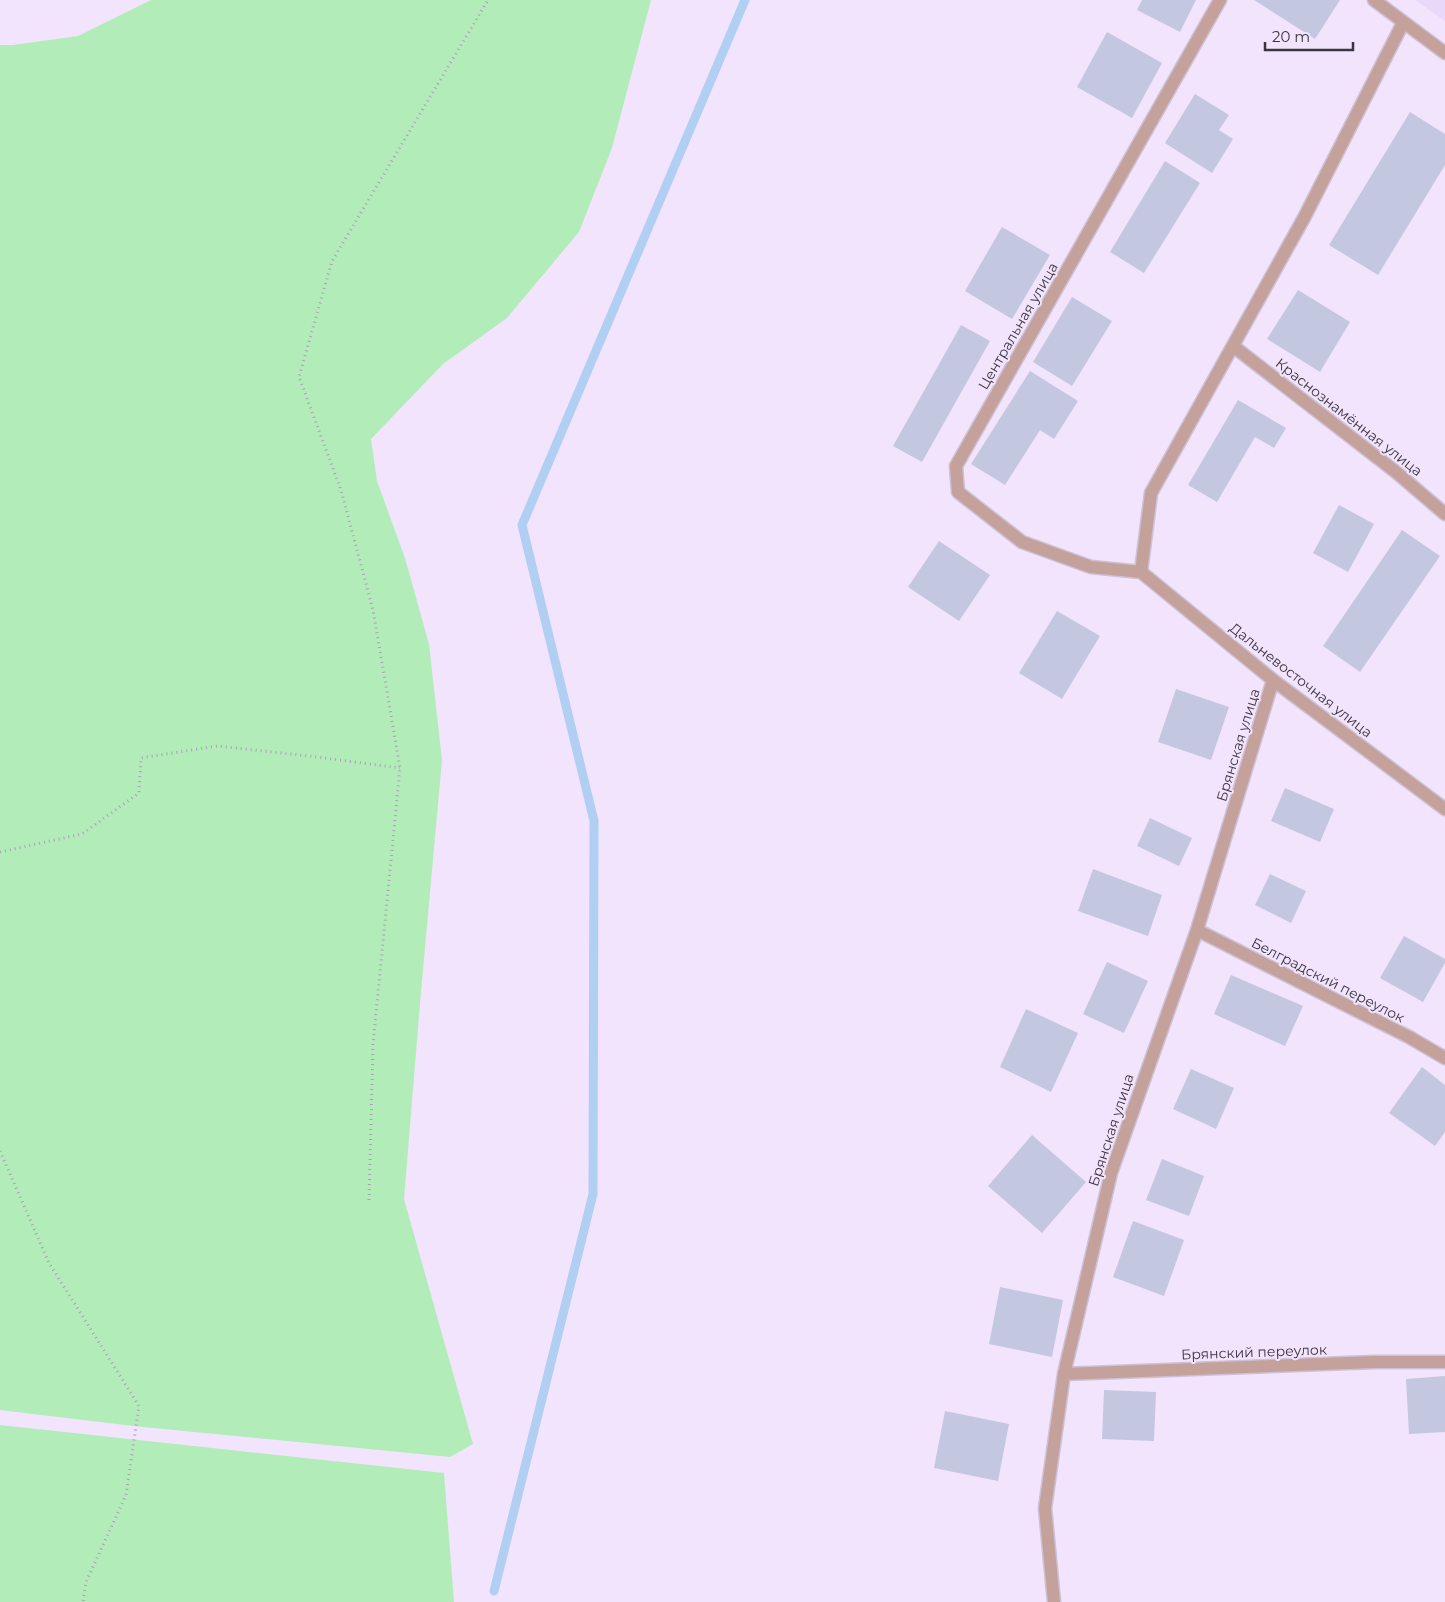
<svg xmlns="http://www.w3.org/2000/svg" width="1445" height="1602" viewBox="0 0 1445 1602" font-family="Montserrat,sans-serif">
  <rect width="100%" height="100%" fill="#f2e4fd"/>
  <path fill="#e9d8f7" d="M1415,0H1445V21Z"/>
  <path fill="#b2edb9" d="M151,0H651L612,148L579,232L507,318L443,364L371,439L377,481L405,558L429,644L442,760L421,992L404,1199L473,1444L450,1457L133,1426L0,1410V45H13L78,36Z
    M0,1425L444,1473L454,1602H0Z"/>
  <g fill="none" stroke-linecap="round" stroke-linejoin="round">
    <path stroke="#b1cff3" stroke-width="9" d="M494,1591L593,1194L594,821L522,525L745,0"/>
  </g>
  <path fill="#c4c7e0" d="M1142,0H1196L1180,32L1137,10Z
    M1254,0H1340L1315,39Z
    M1107,32L1162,63L1132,118L1077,87Z
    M1195,94L1229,115L1219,130L1233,139L1212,173L1165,143Z
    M1410,112L1445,134V165L1378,275L1329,245Z
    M1165,161L1200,183L1144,273L1110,252Z
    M1002,227L1050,255L1012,319L965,291Z
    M1298,290L1350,322L1320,372L1267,339Z
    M1072,297L1112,321L1072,386L1033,362Z
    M961,325L990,341L922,462L893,446Z
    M1030,371L1078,401L1054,439L1040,430L1005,485L971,464Z
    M1238,400L1286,428L1274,448L1255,437L1217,502L1188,485Z
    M1339,505L1374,524L1348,572L1313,553Z
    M1402,530L1440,556L1360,672L1323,646Z
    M939,541L990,575L959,621L908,587Z
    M1057,611L1100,636L1062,699L1019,673Z
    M1176,689L1229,707L1211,760L1158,742Z
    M1285,788L1334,809L1320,842L1271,821Z
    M1150,818L1192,838L1179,866L1137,846Z
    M1093,869L1162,895L1148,936L1078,911Z
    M1270,874L1306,891L1291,923L1255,905Z
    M1404,936L1445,959V963L1423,1002L1380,978Z
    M1107,962L1148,981L1124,1033L1083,1014Z
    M1231,975L1303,1006L1285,1046L1214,1014Z
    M1026,1009L1078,1033L1051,1092L1000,1067Z
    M1422,1067L1445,1085V1132L1435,1146L1389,1113Z
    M1191,1069L1234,1088L1216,1129L1173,1109Z
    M1032,1135L1086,1182L1042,1233L988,1186Z
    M1162,1159L1204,1176L1189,1216L1146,1200Z
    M1133,1221L1184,1240L1164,1296L1113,1277Z
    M1000,1287L1063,1300L1052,1357L989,1344Z
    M1445,1376V1432L1409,1434L1406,1379Z
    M1104,1390L1156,1392L1154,1441L1102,1439Z
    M945,1411L1009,1424L998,1481L934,1468Z"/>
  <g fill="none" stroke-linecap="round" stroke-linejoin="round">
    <defs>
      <path id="minor" d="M1374,0L1445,53
        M1233,346L1396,472L1445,514
        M1141,572L1091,567L1022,542L958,492L956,466L1220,0
        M1141,572L1151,493L1305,216L1403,23
        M1141,572L1273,680L1445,809
        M1197,930L1409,1037L1445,1058
        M1064,1374L1374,1362H1445
        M1054,1602L1045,1508L1064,1374L1111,1173L1197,930L1273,680"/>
    </defs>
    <use href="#minor" stroke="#cdc1d7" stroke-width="15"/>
    <path stroke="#aaa0b3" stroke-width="3" stroke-dasharray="1 4" stroke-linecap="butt" d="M0,852L82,834L139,793L141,758L217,746L309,756L400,768
      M0,1151L49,1263L139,1406L126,1495L86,1582L83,1602
      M369,1200L373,1044L400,768L373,610L341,490L299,377L332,261L488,0"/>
    <use href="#minor" stroke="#c5a19b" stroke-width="12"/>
  </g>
  <g text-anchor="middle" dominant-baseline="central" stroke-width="4" stroke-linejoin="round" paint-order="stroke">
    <g font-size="14" fill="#3b353f" stroke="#f2e4fd">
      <text transform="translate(1018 326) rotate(-60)">Центральная улица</text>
      <text transform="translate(1349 417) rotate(38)">Краснознамённая улица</text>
      <text transform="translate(1301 680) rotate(38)">Дальневосточная улица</text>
      <text transform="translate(1238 745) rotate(-73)">Брянская улица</text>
      <text transform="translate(1328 980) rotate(27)">Белградский переулок</text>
      <text transform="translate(1111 1130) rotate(-72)">Брянская улица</text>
      <text transform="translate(1254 1352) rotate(-2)">Брянский переулок</text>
    </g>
  </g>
  <path d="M1265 42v8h88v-8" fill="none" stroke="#3b353f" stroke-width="2.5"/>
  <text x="1272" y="42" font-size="15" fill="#3b353f" stroke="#f2e4fd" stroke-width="4" paint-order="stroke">20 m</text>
</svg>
